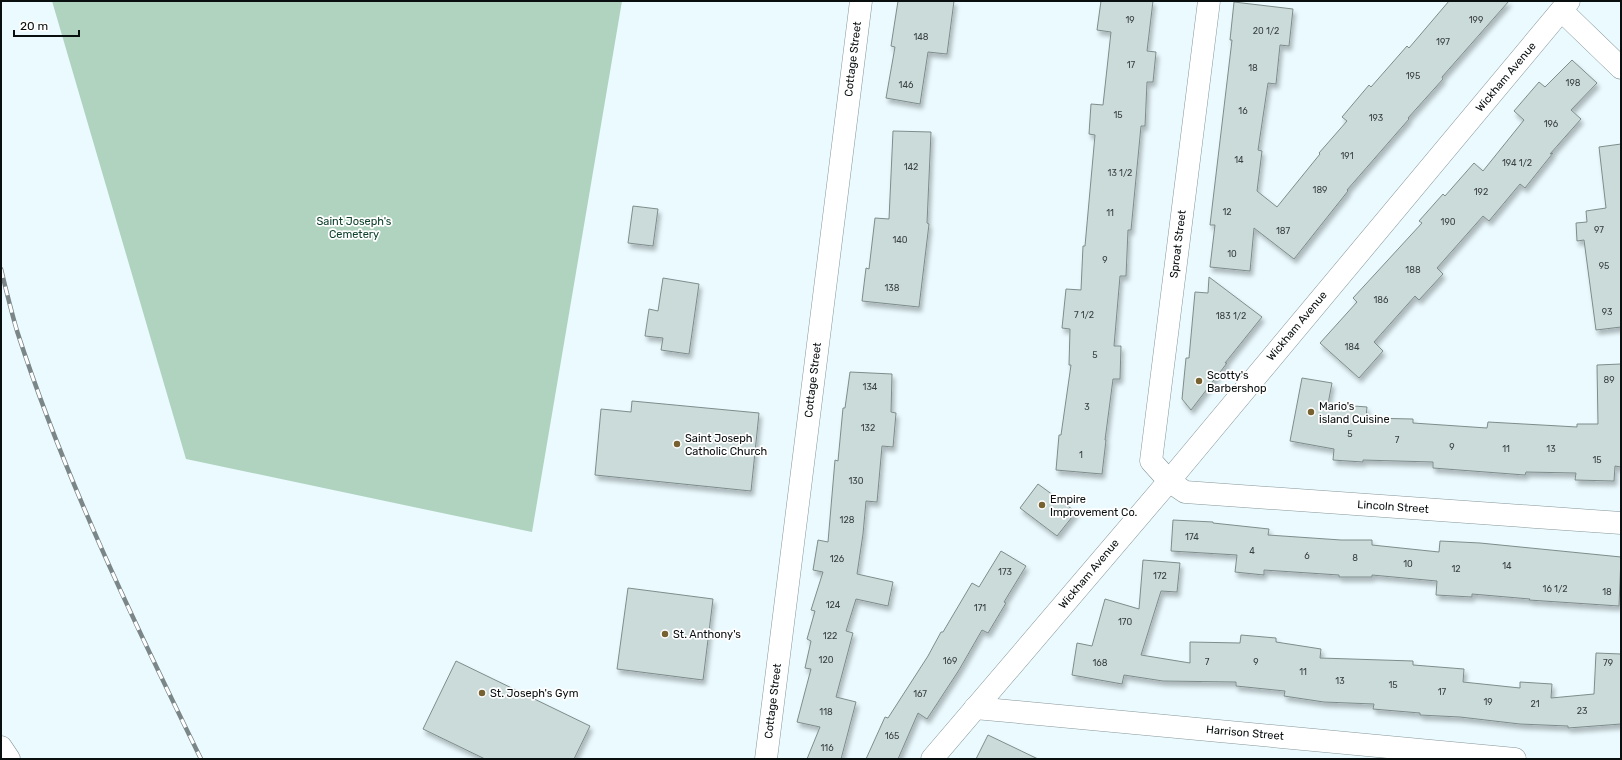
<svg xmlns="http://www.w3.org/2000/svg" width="1622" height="760" viewBox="0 0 1622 760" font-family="Rubik,sans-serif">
  <defs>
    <filter id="shadow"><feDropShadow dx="2.5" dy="4.5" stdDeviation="2" flood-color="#0004"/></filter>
  </defs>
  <rect width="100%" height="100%" fill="#eafafe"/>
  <path fill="#afd3bf" d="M52,1H622L532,532L186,459Z"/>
  <path fill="#cbdbd9" stroke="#7e8d8b" filter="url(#shadow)" d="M898,1H954L947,54L928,52L920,104L886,98L895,47L891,46Z
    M1101,1H1153L1147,51L1156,52L1153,82H1147L1145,126H1141L1131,230H1128L1126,276H1120L1114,346H1121L1120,379H1113L1105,440H1106L1102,474L1056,470L1059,435H1061L1071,365H1069L1070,329L1062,328L1066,289L1081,290L1083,246H1085L1095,135L1089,134L1091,104L1103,105L1111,32L1097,30Z
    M1449,1H1509L1442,77L1443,79L1408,118L1409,119L1347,190L1348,191L1294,259L1254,228L1250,271L1210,267L1215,225H1210L1232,40H1230L1234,2L1293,9L1289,46L1280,45L1276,84L1268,83L1258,150L1262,151L1257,191L1277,207L1320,154L1319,153L1347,121L1342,117L1369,85L1371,87L1407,46L1409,48Z
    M1572,60L1597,83L1571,110L1581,119L1550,154L1553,153L1525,188L1520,184L1489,221L1483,216L1437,268L1443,274L1419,300L1415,296L1374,342L1383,351L1359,378L1320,343L1357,302L1353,298L1422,223L1419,221L1443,194L1445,196L1474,163L1483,171L1524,120L1514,111L1539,82L1545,87Z
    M893,131L931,132L927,223L929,224L919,307L862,301L866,268L869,269L875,218L889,219Z
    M1621,144V327L1596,330L1584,240L1577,241L1576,223L1587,222L1586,211L1606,208L1599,147Z
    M633,206L658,209L653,246L628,243Z
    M1209,277L1262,317L1225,363H1227L1191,410L1182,399L1186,358H1189L1195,292L1208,293Z
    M663,278L699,284L689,354L661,350L663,338L645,336L649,309L658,311Z
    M1621,364V467L1615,466L1614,481L1575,480L1576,473L1526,472L1525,475L1433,468V462L1363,460V462L1333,460L1334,449L1290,441L1302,378L1332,383L1328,404L1367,407L1366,418L1413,419V423L1487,428L1488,422L1577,427V424H1598L1597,365Z
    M850,372L892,374L891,412L896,413L893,447L882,446L877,502L866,501L863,534L857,574L893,582L888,606L856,599L846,631L853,633L836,697L856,702L841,759H807L820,727L797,722L811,669L805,668L811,641L807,639L815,611L811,610L823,572L813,570L818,540L828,542L835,460L838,461L843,408H845Z
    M632,401L759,413L751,491L595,475L601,409L631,412Z
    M1038,484L1076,512L1057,536L1020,508Z
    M1173,520L1213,522V523L1269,529L1268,535L1341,540H1372V545L1439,552L1440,541L1480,543L1621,557L1619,606L1529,600L1530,599L1472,594V597L1436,595L1437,581L1372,575V577H1339V575L1264,570V575L1235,572L1237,555L1171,551Z
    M1001,551L1026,566L1004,602L1006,603L988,633L982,630L959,670L927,719L918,713L898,759H866L885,717L888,718L928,656L941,632H943L972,583L979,587Z
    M1143,560L1180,563L1177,592L1161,591L1141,655L1190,663V642L1240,643L1241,635L1276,638V642L1321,649L1320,658L1413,661V665L1464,669L1463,682L1520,688V682L1552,684L1551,698L1594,694L1596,653L1621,654V724L1568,728V726L1520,724L1460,717L1420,715V713L1373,709L1374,704L1324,702L1284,696L1285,691L1236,686V682L1163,681L1124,675L1122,684L1072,675L1077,643L1092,646L1105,599L1139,609Z
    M628,588L713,599L703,680L617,669Z
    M456,661L590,726L574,759H485L423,729Z
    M988,735L1038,759H976Z"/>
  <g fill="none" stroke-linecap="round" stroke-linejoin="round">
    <defs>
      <path id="minor" d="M1209,1L1151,461L1169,481L1185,492L1621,523
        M1562,11L1621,68
        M975,708L1515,759
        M1,747L9,759
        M766,759L861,1"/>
      <path id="major" d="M932,759L1169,481L1569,1"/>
    </defs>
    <use href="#minor" stroke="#879699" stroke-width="23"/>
    <use href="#major" stroke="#879699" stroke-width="23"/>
    <use href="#minor" stroke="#fff" stroke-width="22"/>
    <use href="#major" stroke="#fff" stroke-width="22"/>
    <defs>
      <path id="rail" d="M1,269C6,290 11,310 17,331C65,479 133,620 201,759"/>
    </defs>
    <use href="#rail" stroke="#7b8688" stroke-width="4.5"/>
    <use href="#rail" stroke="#fff" stroke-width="3" stroke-dasharray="9" stroke-linecap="butt"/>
  </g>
  <g fill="#786131" stroke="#fff" stroke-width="1.5">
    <circle cx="1199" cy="381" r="4"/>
    <circle cx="1311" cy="412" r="4"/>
    <circle cx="677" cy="444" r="4"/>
    <circle cx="1042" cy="505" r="4"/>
    <circle cx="665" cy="634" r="4"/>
    <circle cx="482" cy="693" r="4"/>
  </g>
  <g text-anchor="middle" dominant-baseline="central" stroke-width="3.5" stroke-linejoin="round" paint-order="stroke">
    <g font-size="9" fill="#3a4142">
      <text x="1130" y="20">19</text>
      <text x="1476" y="20">199</text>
      <text x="1266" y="31">20 1/2</text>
      <text x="921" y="37">148</text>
      <text x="1443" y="42">197</text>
      <text x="1131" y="65">17</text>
      <text x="1253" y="68">18</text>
      <text x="1413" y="76">195</text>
      <text x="1573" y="83">198</text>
      <text x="906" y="85">146</text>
      <text x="1243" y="111">16</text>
      <text x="1118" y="115">15</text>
      <text x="1376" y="118">193</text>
      <text x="1551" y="124">196</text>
      <text x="1347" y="156">191</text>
      <text x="1239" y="160">14</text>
      <text x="1517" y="163">194 1/2</text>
      <text x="911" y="167">142</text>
      <text x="1120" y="173">13 1/2</text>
      <text x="1320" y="190">189</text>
      <text x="1481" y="192">192</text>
      <text x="1227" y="212">12</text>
      <text x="1110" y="213">11</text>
      <text x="1448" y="222">190</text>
      <text x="1599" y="230">97</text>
      <text x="1283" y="231">187</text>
      <text x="900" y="240">140</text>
      <text x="1232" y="254">10</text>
      <text x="1105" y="260">9</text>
      <text x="1604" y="266">95</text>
      <text x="1413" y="270">188</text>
      <text x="892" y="288">138</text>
      <text x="1381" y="300">186</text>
      <text x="1607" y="312">93</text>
      <text x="1084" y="315">7 1/2</text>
      <text x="1231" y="316">183 1/2</text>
      <text x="1352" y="347">184</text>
      <text x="1095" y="355">5</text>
      <text x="1609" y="380">89</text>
      <text x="870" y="387">134</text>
      <text x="1087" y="407">3</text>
      <text x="868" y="428">132</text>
      <text x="1350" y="434">5</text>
      <text x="1397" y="440">7</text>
      <text x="1452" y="447">9</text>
      <text x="1506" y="449">11</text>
      <text x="1551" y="449">13</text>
      <text x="1081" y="455">1</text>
      <text x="1597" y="460">15</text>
      <text x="856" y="481">130</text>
      <text x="847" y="520">128</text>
      <text x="1192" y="537">174</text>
      <text x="1252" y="551">4</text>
      <text x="1307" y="556">6</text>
      <text x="1355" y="558">8</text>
      <text x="837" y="559">126</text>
      <text x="1408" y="564">10</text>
      <text x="1507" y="566">14</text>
      <text x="1456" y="569">12</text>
      <text x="1005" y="572">173</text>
      <text x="1160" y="576">172</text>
      <text x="1555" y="589">16 1/2</text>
      <text x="1607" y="592">18</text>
      <text x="833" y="605">124</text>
      <text x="980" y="608">171</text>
      <text x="1125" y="622">170</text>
      <text x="830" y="636">122</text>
      <text x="826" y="660">120</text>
      <text x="950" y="661">169</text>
      <text x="1207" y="662">7</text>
      <text x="1256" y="662">9</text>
      <text x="1100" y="663">168</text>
      <text x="1608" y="663">79</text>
      <text x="1303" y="672">11</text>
      <text x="1340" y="681">13</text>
      <text x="1393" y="685">15</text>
      <text x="1442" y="692">17</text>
      <text x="920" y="694">167</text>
      <text x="1488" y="702">19</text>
      <text x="1535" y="704">21</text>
      <text x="1582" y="711">23</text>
      <text x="826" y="712">118</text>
      <text x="892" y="736">165</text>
      <text x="827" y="748">116</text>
    </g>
    <g font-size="11" fill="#090e0f" stroke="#fff">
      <text transform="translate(853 59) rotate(-83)">Cottage Street</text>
      <text transform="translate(1506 77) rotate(-50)">Wickham Avenue</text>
      <text transform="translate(1178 244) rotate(-83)">Sproat Street</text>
      <text transform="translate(1297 326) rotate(-50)">Wickham Avenue</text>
      <text transform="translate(813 380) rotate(-83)">Cottage Street</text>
      <text transform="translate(1393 507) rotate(4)">Lincoln Street</text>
      <text transform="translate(1089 574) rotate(-50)">Wickham Avenue</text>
      <text transform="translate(773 701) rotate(-83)">Cottage Street</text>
      <text transform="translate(1245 733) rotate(5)">Harrison Street</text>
    </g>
    <g font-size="11" fill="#0d402b" stroke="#fff">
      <text x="354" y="221">Saint Joseph's<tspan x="354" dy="13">Cemetery</tspan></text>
    </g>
    <g font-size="11" fill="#090e0f" stroke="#fff" text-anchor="start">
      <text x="1207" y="375">Scotty's<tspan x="1207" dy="13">Barbershop</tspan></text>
      <text x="1319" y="406">Mario's<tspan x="1319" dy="13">island Cuisine</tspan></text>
      <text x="685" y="438">Saint Joseph<tspan x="685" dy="13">Catholic Church</tspan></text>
      <text x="1050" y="499">Empire<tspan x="1050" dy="13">Improvement Co.</tspan></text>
      <text x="673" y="634">St. Anthony's</text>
      <text x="490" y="693">St. Joseph's Gym</text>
    </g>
  </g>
  <rect width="1622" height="760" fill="none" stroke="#090e0f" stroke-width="4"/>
  <path d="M14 30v6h65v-6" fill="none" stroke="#090e0f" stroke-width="2"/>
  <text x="20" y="30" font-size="12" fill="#090e0f" stroke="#ffffff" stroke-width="3" paint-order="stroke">20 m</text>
</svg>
